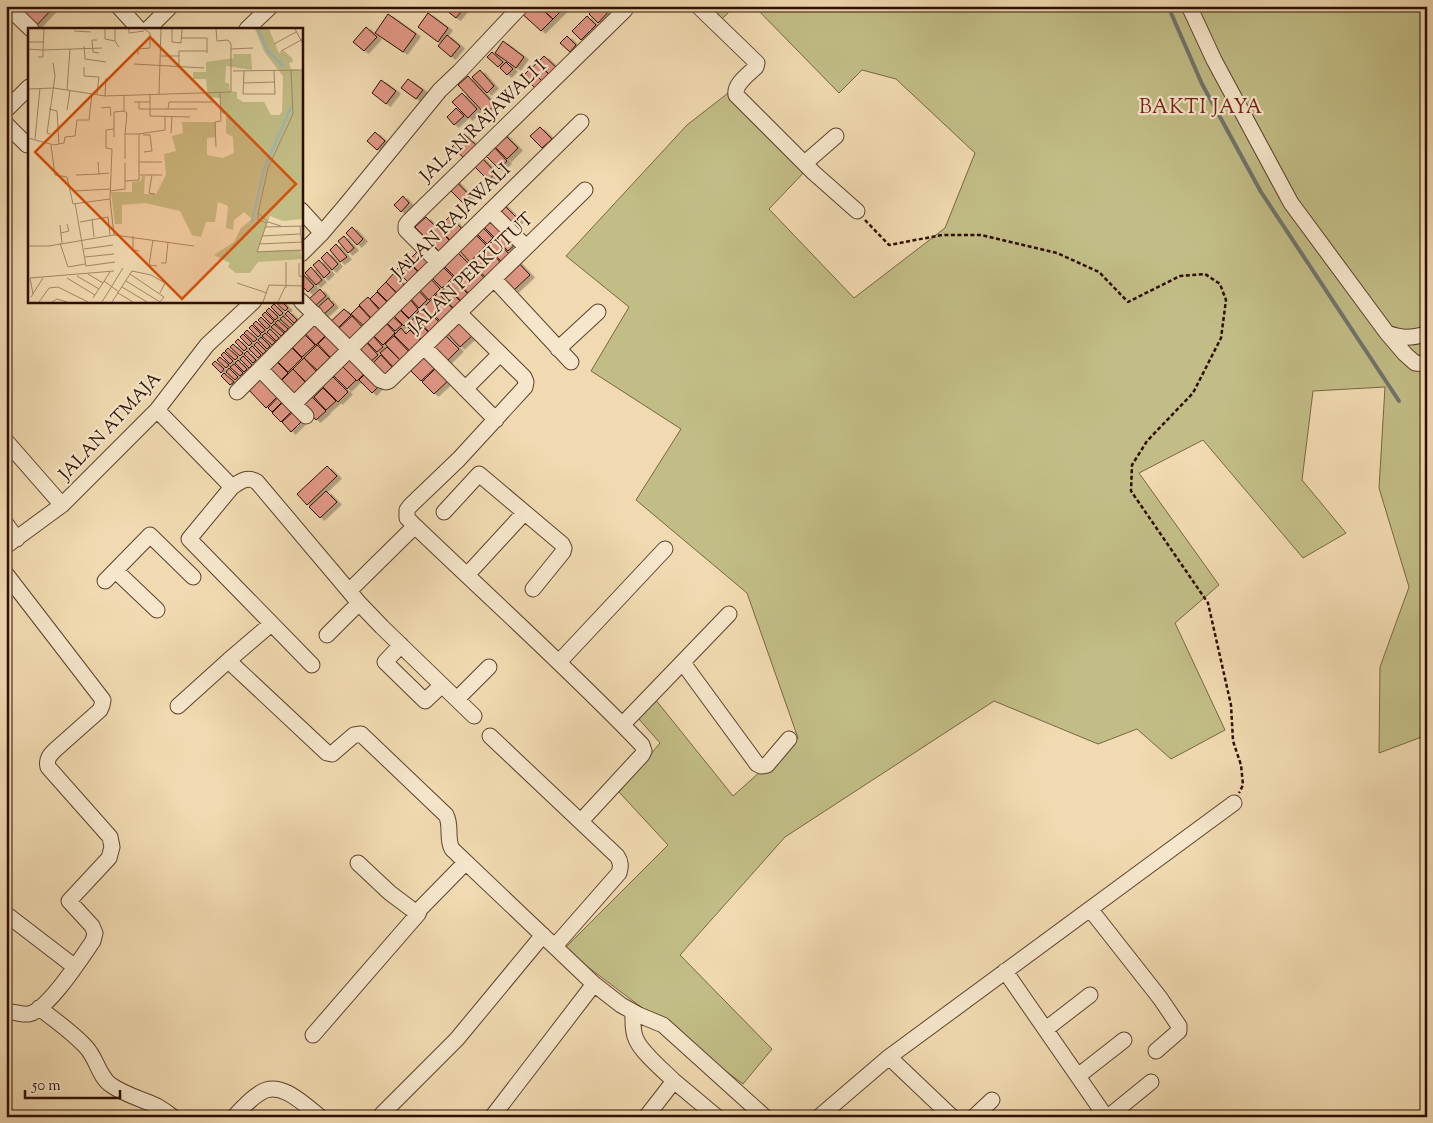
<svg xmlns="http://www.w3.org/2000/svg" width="1433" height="1123" viewBox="0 0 1433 1123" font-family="'Sorts Mill Goudy',serif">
  <defs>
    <filter id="shadow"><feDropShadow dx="4.5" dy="2.5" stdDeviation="0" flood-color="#0004"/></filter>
  </defs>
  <rect width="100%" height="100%" fill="#f1dab1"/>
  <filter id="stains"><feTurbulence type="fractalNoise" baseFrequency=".004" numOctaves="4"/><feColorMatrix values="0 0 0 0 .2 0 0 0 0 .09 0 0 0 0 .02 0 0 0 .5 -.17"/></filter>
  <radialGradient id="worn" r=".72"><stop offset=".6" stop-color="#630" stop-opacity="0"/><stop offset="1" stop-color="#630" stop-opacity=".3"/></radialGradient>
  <path fill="#c2bd86" stroke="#786643" d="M704,6H735L719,22Z
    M754,6H1427V735L1379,753L1380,667L1409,587L1379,488L1385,387L1313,391L1302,480L1346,533L1303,558L1203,440L1139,473L1219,585L1175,623L1225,730L1171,759L1137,729L1098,744L994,701L785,837L680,955L772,1049L743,1084L564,949L668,845L619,792L660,743L638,718L655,699L733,796L798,738L747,593L636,500L681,429L591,371L629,307L566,256L687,125L732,90L809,167L769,209L854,298L945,228L975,153L896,79L862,70L839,93Z"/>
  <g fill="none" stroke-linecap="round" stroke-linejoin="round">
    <path stroke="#71746d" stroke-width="4" d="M1168,6L1202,84L1261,192L1399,401"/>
  </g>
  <path fill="#e19786" stroke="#2d0e00" filter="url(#shadow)" d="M18,6H55L35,27Z
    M441,6H466L456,18Z
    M524,6H542L546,10L545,12L553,19L541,31L519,11Z
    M543,6H560L563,9L553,19L545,12L547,10Z
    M597,6H608L611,9L598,23L589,14Z
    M428,13L448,28L438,42L418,27Z
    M388,14L416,34L403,52L375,33Z
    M587,16L596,25L581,40L572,31Z
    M366,27L377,37L364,51L353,42Z
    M447,35L460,46L451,57L438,46Z
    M567,36L576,45L570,52L560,43Z
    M503,41L524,57L516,68L495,53Z
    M492,52L503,62L498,67L487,57Z
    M544,56L559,70L552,77L537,63Z
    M506,62L513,69L507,75L500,68Z
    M537,63L552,77L545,84L530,69Z
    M530,69L545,84L538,91L523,76Z
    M480,70L494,86L487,93L472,77Z
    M468,76L495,105L485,114L458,85Z
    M408,79L423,90L416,99L401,88Z
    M381,80L396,91L386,104L372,93Z
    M462,93L477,109L468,118L452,102Z
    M456,108L464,116L454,125L447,117Z
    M540,127L552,139L542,148L530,136Z
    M375,132L385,141L377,150L367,141Z
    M503,133L518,148L507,159L492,144Z
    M464,134L477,146L465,159L452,147Z
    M493,146L507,161L499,169L485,155Z
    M481,157L496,173L488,180L473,165Z
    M455,180L470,196L463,203L447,187Z
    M403,196L409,203L401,212L394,205Z
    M503,204L519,220L509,229L494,213Z
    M450,216L463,230L451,241L438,228Z
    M493,216L506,229L496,239L483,226Z
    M426,217L451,242L441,253L415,227Z
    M352,227L363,239L357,245L346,233Z
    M482,227L493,238L487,244L476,233Z
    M507,230L519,241L508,251L497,240Z
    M474,233L486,245L470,262L458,249Z
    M344,236L354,248L348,253L338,241Z
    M495,239L510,255L503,263L486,247Z
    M336,244L347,257L340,262L330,250Z
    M422,247L434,260L421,274L408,261Z
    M487,248L502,264L487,279L472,263Z
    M456,251L470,265L456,278L442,264Z
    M327,252L338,264L332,270L321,258Z
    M515,259L530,275L514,290L499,275Z
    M319,260L330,272L324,278L313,265Z
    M406,260L420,274L410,284L396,270Z
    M472,265L486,280L470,295L456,280Z
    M442,266L453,277L442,288L431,277Z
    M311,267L322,280L316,285L305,273Z
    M303,274L314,286L308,292L301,285V276Z
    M393,274L406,287L399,295L386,282Z
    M430,278L440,289L429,300L419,289Z
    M453,279L469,295L462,302L447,286Z
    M386,282L399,296L390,304L377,291Z
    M446,287L463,304L456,311L439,293Z
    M320,289L326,296L314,307L308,300Z
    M418,290L427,300L419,308L410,298Z
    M377,292L389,304L382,311L370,299Z
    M438,293L455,311L442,323L435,316L432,319L422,309Z
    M368,297L381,312L373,320L359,305Z
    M328,298L334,305L322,316L316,309Z
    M409,298L418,309L409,318L399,308Z
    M276,301H281L288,308L285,311L275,302Z
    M274,304L283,313L280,316L271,307Z
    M359,306L372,320L365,327L351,314Z
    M269,308L278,317L275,320L266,311Z
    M344,309L351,315L335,331L328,324Z
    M399,309L410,320L404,326L393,315Z
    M421,309L431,320L434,317L441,324L431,334L414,316Z
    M288,311L297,320L294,323L285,314Z
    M265,312L274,321L271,324L262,315Z
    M391,315L402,325L395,331L385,321Z
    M283,316L293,325L290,328L280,319Z
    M352,316L364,329L349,343L337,330Z
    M261,317L270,326L267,329L258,320Z
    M459,317L475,333L460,347L445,331Z
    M414,318L430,334L423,341L407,326Z
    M278,320L288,329L285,332L275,323Z
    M256,321L265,330L262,333L253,324Z
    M311,321L326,335L316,345L302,330Z
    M386,323L395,333L383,345L373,335Z
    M274,324L284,333L281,336L271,327Z
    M252,325L261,334L258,337L249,328Z
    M401,328L406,334L410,330L422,342L412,353L394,335Z
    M270,329L279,338L276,341L267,332Z
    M247,330L257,339L254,342L244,333Z
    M302,332L315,345L302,357L289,344Z
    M265,333L275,342L272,345L262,336Z
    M443,333L459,349L447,361L431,345Z
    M243,334L252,343L249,346L240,337Z
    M328,334L341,348L331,358L318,344Z
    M372,335L383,347L377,352L366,341Z
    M394,336L411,354L402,362L385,344Z
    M261,337L270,346L267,349L258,340Z
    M238,339L247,348L244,351L235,342Z
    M365,341L378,355L369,363L356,349Z
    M257,342L266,351L263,354L254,345Z
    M233,344L243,353L240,356L230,347Z
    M288,344L302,358L288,372L274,358Z
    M317,345L330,358L317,370L304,358Z
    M252,346L261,355L258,358L249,349Z
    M387,347L402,362L395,369L380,353Z
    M228,348L238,357L235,360L225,351Z
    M247,351L256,360L253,363L244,354Z
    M224,352L233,361L230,364L221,355Z
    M426,353L438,365L421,381L409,369Z
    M349,355L366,372L357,381L340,364Z
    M381,355L393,368L383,377L371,365Z
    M243,356L252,365L249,368L240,359Z
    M220,357L229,365L226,368L217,360Z
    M273,358L288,373L280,381L266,365Z
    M304,358L317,372L306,382L293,369Z
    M238,360L247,369L244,372L235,363Z
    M215,361L224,369L221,373L212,364Z
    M234,364L243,373L240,376L230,367Z
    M340,364L356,380L347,389L331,373Z
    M439,365L451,378L434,394L422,382Z
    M229,368L238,377L235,380L226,372Z
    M293,369L306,383L294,394L281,381Z
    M224,373L234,382L230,385L221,376Z
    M261,373L281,393L266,408L246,387Z
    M366,373L379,386L372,393L359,380Z
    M330,374L348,392L338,402L320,384Z
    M323,388L336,401L326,410L314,397Z
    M281,394L285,399L272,412L268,408Z
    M309,394L326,411L316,420L300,403Z
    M286,399L295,408L281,422L272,413Z
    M296,409L305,418L291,432L282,422Z
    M327,466L337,476L307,505L297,494Z
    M326,491L337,502L320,518L309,507Z"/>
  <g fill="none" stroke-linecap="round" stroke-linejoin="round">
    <defs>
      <path id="minor" d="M7,6L31,29
        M118,6L139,29
        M698,6L757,63L756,67C748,75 734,84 736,95L814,173L857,211
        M1189,6L1214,60L1291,203L1387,333C1403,339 1411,338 1427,334
        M148,29L171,6
        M247,29L271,6
        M6,110L29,87
        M6,124L27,145
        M805,163L836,136
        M301,210L322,233
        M490,211L526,247
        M301,254L322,233L345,206L440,90L459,72L521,6
        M438,262L406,230V225L409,221L625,10
        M494,279L571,362
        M301,301L380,380L386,382L389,381L585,190
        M1387,333L1405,354L1415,363L1427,364
        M424,347L496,420
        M558,349L598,312
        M260,369L294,404L581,122
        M465,389L500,354
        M237,392L315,314
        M294,404L306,416
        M157,410L232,487L189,539L312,665
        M6,441L62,505
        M232,487C241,481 247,476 257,482L349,591L415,526C491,599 569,669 642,745L644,751L642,755L581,821
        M444,512L479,474L562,544L564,548L563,552L533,589
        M6,524L17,539
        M415,526L407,518V510L410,506L459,459L525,387L526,382L524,377L459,313
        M6,546L62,505L157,410L207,345L254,301
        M116,571L157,610
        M6,574L103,700L102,705L100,710L55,750C50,755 46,759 48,767L110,837L112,847L109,858L69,901L92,926L95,933L93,941C82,957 48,1010 29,1014C22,1015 14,1011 6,1012
        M467,575L524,513
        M105,581L150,535L193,577
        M349,591L359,603L382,627L474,716
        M271,624L229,660L234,666L327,753L332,754L354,735L361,734L446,815C452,826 446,838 452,849L594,984L621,1005L639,1015L663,1025L765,1117
        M327,635L359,603
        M401,645L385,662L425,701L442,685
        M559,662L665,549
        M683,663L757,764L761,766L767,765L789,739
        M457,699L489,667
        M178,706L229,660
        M623,724L729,614
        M490,736L617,856C621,862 621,866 619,873L555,946
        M358,863L390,893L418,914L420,909L466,862
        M1090,909L1160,998L1179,1026V1031L1156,1051
        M6,914L75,967
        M1005,971L1106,1117
        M39,1008C55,1020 72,1032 86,1047C97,1059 99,1077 111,1085C125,1095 142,1099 157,1106C162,1109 168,1113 173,1117
        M633,1012C633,1020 632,1031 636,1039C641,1052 664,1071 674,1081
        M1046,1029L1090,995
        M313,1035L418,914
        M889,1057L952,1117
        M1078,1076L1124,1040
        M382,1114L457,1039L543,935
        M234,1117C242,1108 250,1099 260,1093C280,1079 305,1105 320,1117
        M492,1117L594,984
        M646,1117L674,1081L717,1117
        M819,1117L889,1057L1234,803
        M974,1117L992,1100
        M1108,1117L1151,1082"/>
    </defs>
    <use href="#minor" stroke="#5e412c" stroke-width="17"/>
    <path stroke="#2d0e00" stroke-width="2.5" stroke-dasharray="4 2.5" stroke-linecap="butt" d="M865,220L889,245L942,235H981L1057,253L1099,272L1128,302L1180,276L1205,274L1220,284L1226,300L1221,338L1193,393L1147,441L1132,465L1131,491L1208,603L1231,705L1233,741L1241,765L1243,785L1239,793"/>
    <use href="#minor" stroke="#f6e7cc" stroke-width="15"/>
  </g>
  <g text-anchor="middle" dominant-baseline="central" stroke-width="4.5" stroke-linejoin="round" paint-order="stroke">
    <g font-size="18" fill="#2d0e00" stroke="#f6e7cc">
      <text transform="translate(484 122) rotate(-44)">JALAN RAJAWALI I</text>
      <text transform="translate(452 222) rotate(-44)">JALAN RAJAWALI</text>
      <text transform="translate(472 274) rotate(-44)">JALAN PERKUTUT</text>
      <text transform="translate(111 427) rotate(-47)">JALAN ATMAJA</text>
    </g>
    <g font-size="20" letter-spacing="1" fill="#7a1f14" stroke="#f6e7cc">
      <text x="1201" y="108">BAKTI JAYA</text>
    </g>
  </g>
  <g transform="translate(28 28)">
    <rect width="275" height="275" fill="#f1dab1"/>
    <path d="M227,1H241L251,25L255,22L264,30L265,34L261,35L263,41L274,42L275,47V191L255,193L242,188L229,223L272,222L274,231L230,234L222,245H208L200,239L202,235L186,227L206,214L213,200L224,191L216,184L206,192L205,202L198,200L200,178L190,174L187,194H178L173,209L164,207L152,183L117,175L94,177V196H87L83,164H104V154L113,153L114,148H117L116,166H128L138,147L136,126L148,123L144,108L155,105L154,94H188V109L179,110V127L195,130L206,125L205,109L198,105V86L193,85V70L180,69L178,51H165V44H178V34L206,30L205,26H223L224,42L198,38L197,54L201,56L202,63L209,64V70L215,74H236L243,87H251L254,84L255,48L237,25Z" fill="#c2bd86"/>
    <path fill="none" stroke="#9eb8b5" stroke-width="2.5" d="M230,1L239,22L256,39M224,194L236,141L263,79"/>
    <path fill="none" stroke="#a3886a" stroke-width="1" d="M16,1L15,22L74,20M77,1V11L87,13M87,1V13L91,19M101,1V5L116,3M144,1V14L153,15L154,1M267,1L275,16M46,3L63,4M154,10H179V25M69,12H64L65,24L71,25M0,14H16M246,16L268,4M56,18L57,31L78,34M0,21L15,22V29H10M203,21L225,20M253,23L275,11M110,27V21L122,20V5L116,1M133,28H151M106,36L176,40M151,38V23H179M56,39V48L71,49L69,66M205,43L275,42M216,43L215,66H247L246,43M215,55L247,54M0,61L26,60L77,68L203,64V16L200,12L189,13L188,1M39,62L42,21M122,66V88L162,89M131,66L133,1M77,68L78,50M106,74H122M111,74V81H169M73,80L82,79L83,88M21,81L29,83L31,116M140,81L141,74H185M39,82L42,63M96,83L99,85L97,106H111V152L97,153M86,101L78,102V120L84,121L82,171L86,207M143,105L144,88M22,106L19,105L27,48L25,35M97,106V131M111,106L137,102V88M115,107H122L124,123L116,124M86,109V84L96,83V67M0,110L26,117L36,115L37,109L47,108L49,92H61L64,65M7,111L12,60M23,117L27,147L39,149L45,176L82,171M188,119L187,94L193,93L192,65M70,134L71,146L81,145M111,134H134M48,147L71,146M112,147H134M124,147L121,165L127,166M47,163L82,161M82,163L97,161V135M47,175L58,238L87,234M230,185V192L239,195M64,191L66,209M52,194L80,189L82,207M239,194L229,224L275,222M32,197L34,215M253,198L240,194L230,185L240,140L265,86L263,42M272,198L275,229M237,199L275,198M33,205L41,203L39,196M105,208V222L111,223M234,208L272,206M125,212L121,237L129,238M32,215L40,239L57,236M231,216L275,214M0,218H21L86,207L166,218M56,221L85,217M57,229L86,226M258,234V260M133,235H138L140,214M271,235V248L275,249M60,246L75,255M49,248L71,261M39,250L67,267M76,253L91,264M98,253L132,274L136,269L102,246M209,255L239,265M94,259L119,274M90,265L105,274M5,266L2,250L86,243M3,269L15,250M65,270L82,244M11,274L21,260L30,259L60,274M24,274L29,271L39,274M74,274L95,240M84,274L104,243L123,247L137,255L132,265M235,274L241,257L275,258M250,274L257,259"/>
    <path fill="#d5520b" fill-opacity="0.15" stroke="#d5520b" stroke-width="2.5" d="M122,9L268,156L154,271L7,124Z"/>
    <rect width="275" height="275" fill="none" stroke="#2d0e00" stroke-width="2.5"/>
  </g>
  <rect width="1433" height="1123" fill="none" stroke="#f1dab1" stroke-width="25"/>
  <rect x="8" y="8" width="1418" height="1108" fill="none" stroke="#2d0e00" stroke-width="2.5"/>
  <rect x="12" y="12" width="1408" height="1098" fill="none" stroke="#2d0e00"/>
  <path d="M25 1090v8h95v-8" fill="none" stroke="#2d0e00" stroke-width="2.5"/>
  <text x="32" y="1090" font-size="15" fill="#2d0e00" stroke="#f6e7cc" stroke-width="4" paint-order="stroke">50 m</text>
  <rect width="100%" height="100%" filter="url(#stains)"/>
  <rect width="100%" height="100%" fill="url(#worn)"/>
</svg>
